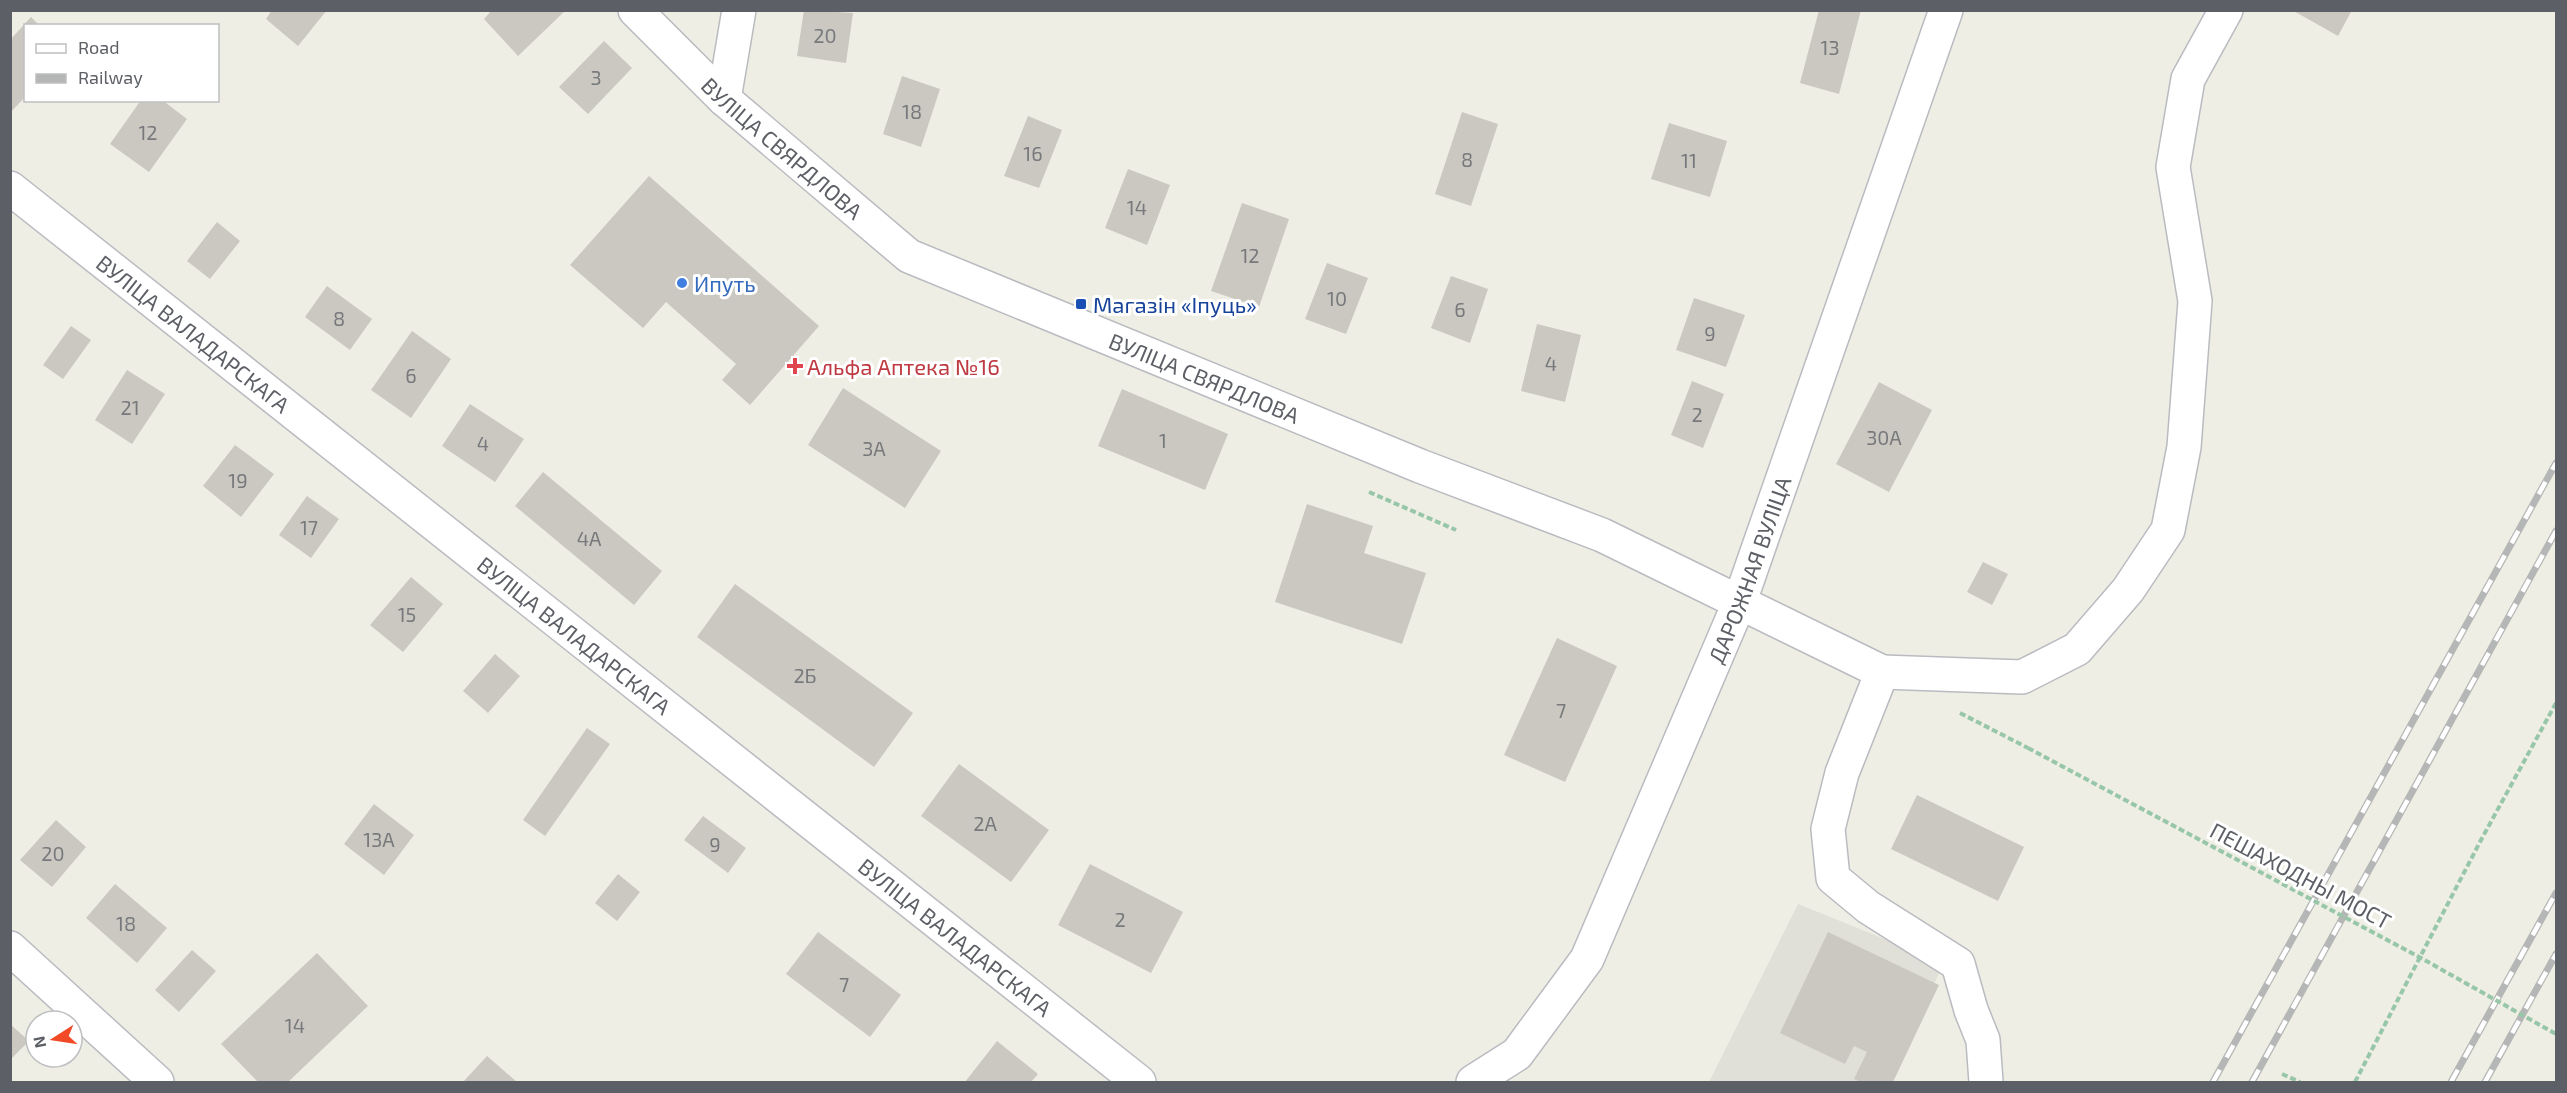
<svg xmlns="http://www.w3.org/2000/svg" width="2567" height="1093" viewBox="0 0 2567 1093" font-family="'Exo 2',sans-serif">
  <rect width="100%" height="100%" fill="#efeee4"/>
  <path fill="#e0dfd8" d="M1798,904L1944,963L1887,1082H1709Z"/>
  <path fill="#cac8c1" d="M272,10H327L298,46L266,19Z
    M492,10H566L518,56L484,19Z
    M804,10L853,13L846,63L797,56Z
    M1819,10H1861L1839,94L1800,83Z
    M2292,10H2352L2338,36Z
    M31,17L40,26H26V96L10,113V40Z
    M604,41L632,68L588,114L559,87Z
    M902,76L940,89L921,147L883,134Z
    M141,100H162L187,119L149,172L110,144Z
    M1462,112L1498,124L1471,206L1435,194Z
    M1028,116L1062,130L1039,188L1004,176Z
    M1669,123L1727,141L1710,197L1651,179Z
    M1128,169L1170,185L1147,245L1105,228Z
    M649,176L819,326L750,405L722,380L736,364L666,302L643,328L570,265Z
    M1242,203L1289,219L1259,307L1211,291Z
    M217,222L240,241L210,279L187,261Z
    M1327,263L1368,278L1346,334L1305,319Z
    M1451,276L1488,289L1470,343L1431,328Z
    M327,286L372,319L350,350L305,317Z
    M1694,298L1745,315L1726,367L1676,350Z
    M1537,324L1581,335L1565,402L1521,391Z
    M71,326L91,340L63,379L43,365Z
    M412,331L451,359L411,418L371,390Z
    M127,370L165,394L132,444L95,420Z
    M1692,381L1724,394L1703,448L1671,435Z
    M1879,382L1932,410L1889,492L1836,464Z
    M843,388L941,451L905,508L808,445Z
    M1122,389L1228,434L1205,490L1098,446Z
    M470,404L524,439L495,482L442,446Z
    M235,445L274,474L241,517L203,486Z
    M543,472L662,571L634,605L515,506Z
    M307,496L339,519L311,558L279,535Z
    M1307,504L1373,526L1364,553L1426,573L1402,644L1275,602Z
    M1983,562L2008,574L1992,605L1967,592Z
    M411,577L443,604L403,652L370,625Z
    M735,584L913,713L874,767L697,637Z
    M1557,638L1617,666L1565,782L1504,755Z
    M495,654L520,676L488,713L463,691Z
    M587,728L610,744L545,836L523,820Z
    M959,764L1049,830L1011,882L921,816Z
    M1917,795L2024,847L1998,901L1891,849Z
    M374,804L414,835L384,875L344,844Z
    M703,816L746,848L728,873L684,840Z
    M56,820L86,847L52,887L20,860Z
    M1090,864L1183,912L1151,973L1058,925Z
    M618,874L640,892L617,921L595,903Z
    M115,884L167,928L137,963L86,918Z
    M818,932L901,995L870,1037L786,974Z
    M1828,932L1939,985L1893,1082H1861L1854,1079L1867,1052L1854,1046L1845,1064L1780,1033Z
    M192,950L216,971L179,1012L155,990Z
    M317,953L368,1006L288,1082H258L221,1044Z
    M10,1024L29,1041L10,1060Z
    M997,1041L1038,1074L1031,1082H965Z
    M487,1056L517,1082H463Z"/>
  <g fill="none" stroke-linecap="round" stroke-linejoin="round">
    <defs>
      <g id="minor">
        <path id="s1" d="M635,10L724,99L909,256L1420,466L1602,535L1882,672L1842,773L1828,829L1833,878L1868,907L1958,964L1971,1010L1983,1040L1986,1082"/>
        <path d="M724,99L739,10"/>
        <path id="s2" d="M10,188L1139,1082"/>
        <path d="M1882,672L2022,677L2077,649L2128,590L2168,530L2184,447L2195,301L2173,167L2188,79L2226,10"/>
        <path d="M10,948L157,1082"/>
        <path id="s3" d="M1473,1082L1517,1054L1587,959L1740,601L1946,10"/>
      </g>
    </defs>
    <use href="#minor" stroke="#b9bbc1" stroke-width="36"/>
    <path stroke="#97c7a8" stroke-width="4" stroke-dasharray="6 3" stroke-linecap="butt" d="M1369,492L1456,530
      M1960,713L2028,748
      M2282,1074L2300,1082
      M2355,1082L2481,840L2556,703"/>
    <use href="#minor" stroke="#fff" stroke-width="33"/>
    <defs>
      <path id="rail" d="M2213,1082L2556,463
        M2252,1082L2556,531
        M2451,1082L2556,893
        M2485,1082L2556,954"/>
    </defs>
    <use href="#rail" stroke="#b5b6b6" stroke-width="7"/>
    <use href="#rail" stroke="#fff" stroke-width="4.5" stroke-dasharray="14" stroke-linecap="butt"/>
    <path stroke="#97c7a8" stroke-width="4" stroke-dasharray="6 3" stroke-linecap="butt" d="M2028,748L2421,958L2556,1034"/>
  </g>
  <circle fill="#3f7fe0" stroke="#fff" stroke-width="2" cx="682" cy="283" r="6"/>
  <rect fill="#1a4fb4" stroke="#fff" stroke-width="2" x="1075" y="298" width="12" height="12" rx="3"/>
  <path fill="#e0444e" stroke="#fff" stroke-width="2" d="M792 357h6v6h6v6h-6v6h-6v-6h-6v-6h6z"/>
  <g text-anchor="middle" dominant-baseline="central" stroke-width="6" stroke-linejoin="round" paint-order="stroke">
    <g font-size="20" fill="#78797c">
      <text x="825" y="35">20</text>
      <text x="1830" y="47">13</text>
      <text x="596" y="77">3</text>
      <text x="912" y="111">18</text>
      <text x="148" y="132">12</text>
      <text x="1033" y="153">16</text>
      <text x="1467" y="159">8</text>
      <text x="1689" y="160">11</text>
      <text x="1137" y="207">14</text>
      <text x="1250" y="255">12</text>
      <text x="1337" y="298">10</text>
      <text x="1460" y="309">6</text>
      <text x="339" y="318">8</text>
      <text x="1710" y="333">9</text>
      <text x="1551" y="363">4</text>
      <text x="411" y="375">6</text>
      <text x="130" y="407">21</text>
      <text x="1697" y="414">2</text>
      <text x="1884" y="437">30А</text>
      <text x="1163" y="440">1</text>
      <text x="483" y="443">4</text>
      <text x="874" y="448">3А</text>
      <text x="238" y="480">19</text>
      <text x="309" y="527">17</text>
      <text x="589" y="538">4А</text>
      <text x="407" y="614">15</text>
      <text x="805" y="675">2Б</text>
      <text x="1561" y="710">7</text>
      <text x="985" y="823">2А</text>
      <text x="379" y="839">13А</text>
      <text x="715" y="844">9</text>
      <text x="53" y="853">20</text>
      <text x="1120" y="919">2</text>
      <text x="126" y="923">18</text>
      <text x="844" y="984">7</text>
      <text x="295" y="1025">14</text>
    </g>
    <g font-size="22" fill="#5c5f65" stroke="#fff">
      <text stroke="none"><textPath href="#s1" startOffset="202">ВУЛІЦА СВЯРДЛОВА</textPath></text>
      <text stroke="none"><textPath href="#s2" startOffset="234">ВУЛІЦА ВАЛАДАРСКАГА</textPath></text>
      <text stroke="none"><textPath href="#s1" startOffset="688">ВУЛІЦА СВЯРДЛОВА</textPath></text>
      <text stroke="none"><textPath href="#s3" startOffset="592">ДАРОЖНАЯ ВУЛІЦА</textPath></text>
      <text stroke="none"><textPath href="#s2" startOffset="720">ВУЛІЦА ВАЛАДАРСКАГА</textPath></text>
      <text transform="translate(2301 875) rotate(28)">ПЕШАХОДНЫ МОСТ</text>
      <text stroke="none"><textPath href="#s2" startOffset="1206">ВУЛІЦА ВАЛАДАРСКАГА</textPath></text>
    </g>
    <g font-size="22" fill="#366cbe" stroke="#fff" text-anchor="start">
      <text x="694" y="283">Ипуть</text>
    </g>
    <g font-size="22" fill="#164399" stroke="#fff" text-anchor="start">
      <text x="1093" y="304">Магазін «Іпуць»</text>
    </g>
    <g font-size="22" fill="#be3a42" stroke="#fff" text-anchor="start">
      <text x="807" y="366">Альфа Аптека №16</text>
    </g>
  </g>
  <rect width="2567" height="1093" fill="none" stroke="#5c5f65" stroke-width="24"/>
  <rect x="24" y="24" width="195" height="78" fill="#ffffff" stroke="#bebfc1" stroke-width="1.5"/>
  <rect x="36" y="44" width="30" height="9" fill="#ffffff" stroke="#bebfc1" stroke-width="1.5"/>
  <text x="78" y="54" font-size="18" fill="#5c5f65">Road</text>
  <rect x="36" y="74" width="30" height="9" fill="#b5b6b6" stroke="#bebfc1" stroke-width="1.5"/>
  <text x="78" y="84" font-size="18" fill="#5c5f65">Railway</text>
  <g transform="translate(54 1039) rotate(258)"><circle r="28" fill="#ffffff" stroke="#bebfc1" stroke-width="1.5"/>
  <path d="M0-4.5L10 22L0 15L-10 22Z" fill="#f24927"/>
  <text y="-9" font-size="16" font-weight="bold" text-anchor="middle" fill="#5c5f65">N</text>
  </g>
</svg>
